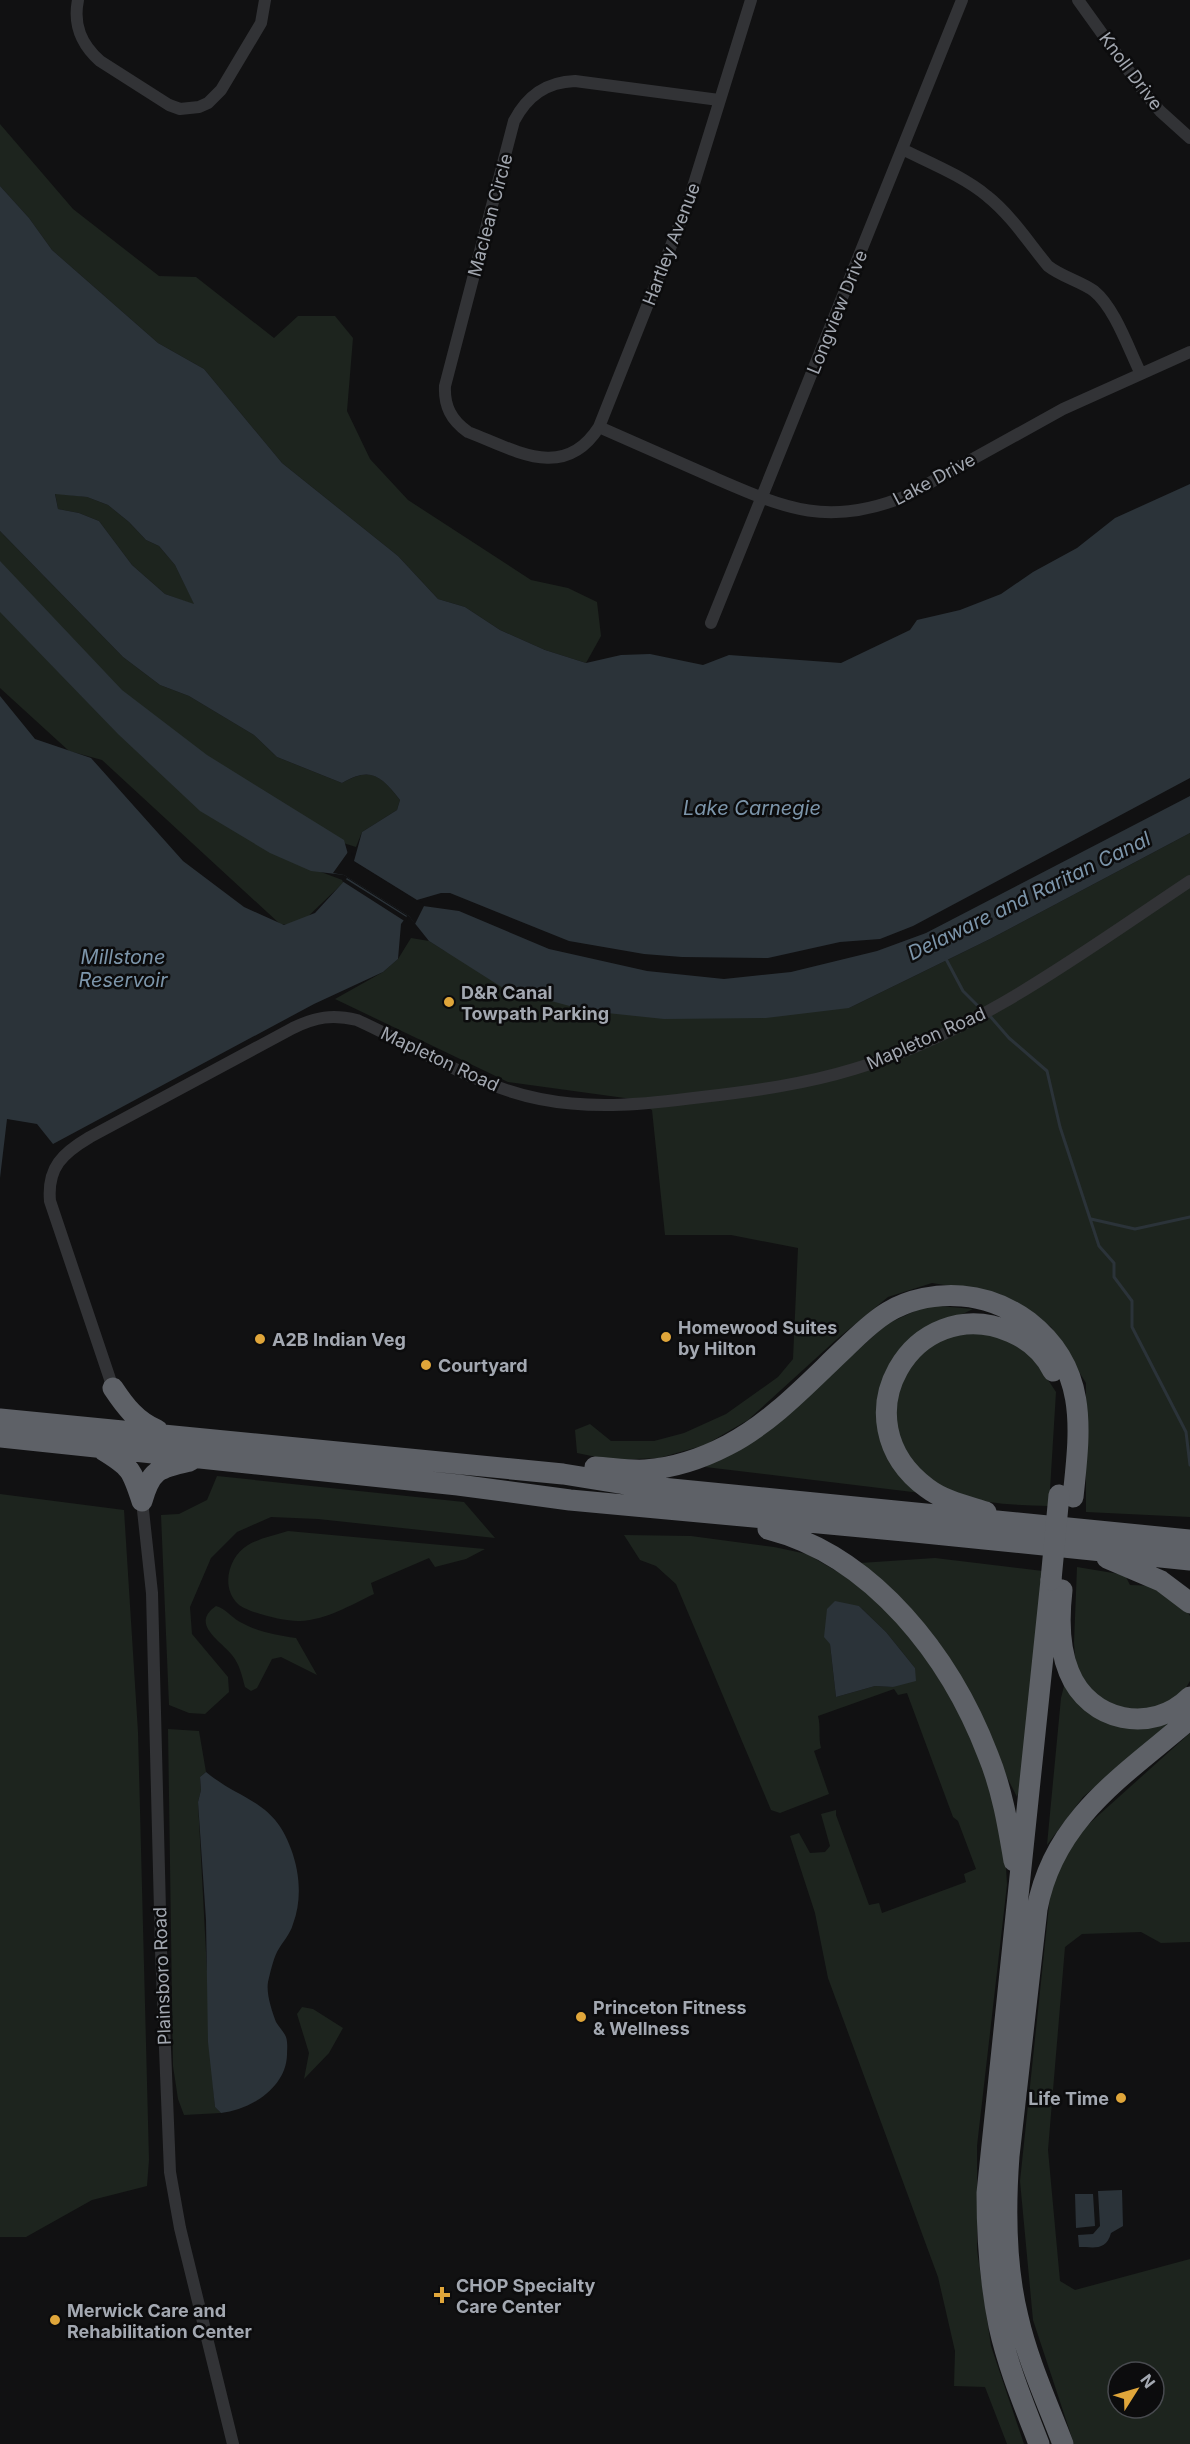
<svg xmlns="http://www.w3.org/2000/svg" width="1190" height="2444" viewBox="0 0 1190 2444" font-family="Inter,sans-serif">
  <rect width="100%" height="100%" fill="#111112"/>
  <path fill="#1d241e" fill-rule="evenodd" d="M0,124L73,209L159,276L196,277L274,338L298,316H335L353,338L347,411L370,459L408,500L531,580L568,588L597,602L601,636L586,663L545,650L500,630L465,607L438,599L398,556L282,463L204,369L158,343L52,250L29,218L0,186Z
    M55,493L87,497L108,505L129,522L146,540L159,546L175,565L195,605L165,594L132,565L99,521L79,513L58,509Z
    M0,531L123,657L160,685L189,696L254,735L277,757L342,783C372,766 381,776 400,800L397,810L362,832L356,847L340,842L321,872L345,881L298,926L280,924L102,760L69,751L0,688Z
    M1190,833V1517L1086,1512V1383L1051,1327L1000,1294L932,1283L888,1297L837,1339L748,1420L705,1445L659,1458L611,1460L577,1453L575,1430L590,1424L611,1441H654L684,1433L726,1414L778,1377L793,1359L798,1248L731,1235H665L652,1110L632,1099L508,1082L335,999L383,972L398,959L411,938L429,941L445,951L849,1008L990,939Z
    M928,1305L973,1309L911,1339L884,1374L879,1422L929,1494L705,1467L758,1439L887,1324Z
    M993,1333L1029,1351L1056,1392L1049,1506C997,1504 944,1505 910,1458C900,1445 895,1423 889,1407L915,1356L948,1334Z
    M217,1476L464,1502L495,1538L318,1519L271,1517L237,1532L211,1558L190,1607L192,1634L228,1677L229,1692L205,1714L189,1713L169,1705L161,1515L179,1514L207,1500Z
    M0,1494L124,1510L138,1732L149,2160L147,2186L92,2200L26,2237H0Z
    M288,1531L485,1549L466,1559L435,1567L429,1558L371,1583L374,1594C351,1605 326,1620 300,1621C287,1622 248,1613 238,1604C220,1587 229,1556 248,1545C260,1538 275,1535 288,1531Z
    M624,1535L691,1536L774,1547L807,1554L867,1589L908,1634L938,1672L971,1733L1004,1831L1007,1885L977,2146V2250L991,2346L1024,2444H1007L985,2387L954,2386L955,2351L938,2277L828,1978L815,1913L790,1836L799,1833L810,1853L825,1852L830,1846L821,1814L836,1810V1815L869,1905L879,1903L882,1913L966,1882L964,1874L976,1869L958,1821L953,1817L907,1693L898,1695L894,1689L818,1716C821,1727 818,1736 821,1748L814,1751L829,1794L780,1813L771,1810L676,1584L656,1566L640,1560ZM859,1606L886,1632L915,1668L893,1687L875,1686L836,1697L830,1644Z
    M935,1558L1043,1571L1028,1760L1017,1797L939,1642L860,1563Z
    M1077,1567L1125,1575L1130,1585L1158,1586L1183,1604L1190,1616V1681L1178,1701L1137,1714L1091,1694L1076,1670L1074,1643Z
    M216,1606C226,1609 231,1617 240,1622C258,1632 275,1635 296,1638L317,1675L281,1657L272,1659L257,1688L251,1691L245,1687C242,1676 240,1665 232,1655C220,1640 190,1624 216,1606Z
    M1065,1682L1089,1712L1176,1719L1083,1797L1047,1845L1061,1698Z
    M168,1729L199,1731L206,1772L200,1777L201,1790L198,1802L213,2084L215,2107L221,2113L184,2115L178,2099L173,2066Z
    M1190,1733V1942L1161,1943L1141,1932L1082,1934L1065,1947L1048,2150L1060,2281L1075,2290L1190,2259V2444H1074L1033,2320L1020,2181L1050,1896L1055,1875L1071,1840ZM1118,2372H1154V2408H1118Z
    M302,2007L313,2009L343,2028L329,2053L304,2079L309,2053L297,2014Z"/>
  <path fill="#2b3339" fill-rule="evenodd" d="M0,186L29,218L52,250L158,343L204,369L282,463L398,556L438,599L465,607L500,630L545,650L586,663L621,655L650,654L703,665L729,655L841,663L910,630L917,620L960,610L1001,594L1033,572L1077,548L1115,518L1190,484V778L913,926L880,939L840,942L768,958L682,957L644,954L569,941L450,893H441L417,900L354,861L362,832L397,810L400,800C381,776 371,766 342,783L277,757L254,735L189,696L160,685L123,657L0,531ZM55,494L87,497L108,505L129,522L146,540L159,546L175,565L194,604L165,594L132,565L99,521L79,513L58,509Z
    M0,561L122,690L207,755L344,840L351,865L416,905L459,911L549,949L647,971L724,979L791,972L877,951L926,933L1190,796V833L990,939L849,1008L766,1018L664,1019L588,1011L503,988L429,941L409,916L344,875L311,871L270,853L200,811L118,734L0,612Z
    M0,696L35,739L91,758L183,861L244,907L284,925L315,913L347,878L407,916L401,924L398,959L383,972L314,1004L53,1144L37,1124L7,1119L0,1178Z
    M835,1601L859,1606L886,1632L915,1668L916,1681L893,1687L875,1686L836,1697L830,1644L824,1637L827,1609Z
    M206,1772C241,1801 274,1800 291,1849C300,1873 302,1900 293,1924C290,1935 282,1942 277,1952C273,1960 270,1973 268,1982C266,1994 272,2011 276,2022C279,2027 284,2032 286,2037C288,2043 287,2050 287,2055C286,2088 250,2110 221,2113L215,2107L208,2042L206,1920L198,1802L201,1790L200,1777Z
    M1122,2190L1123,2226L1111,2233C1106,2251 1095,2247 1079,2247L1078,2235L1093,2234L1100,2226L1098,2191Z
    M1075,2194H1093L1095,2226L1076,2228Z"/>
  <path fill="#111112" d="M348,852H351L352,856L353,853L354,862L417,901L423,902L419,903H423L424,906L415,924L409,916L344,875L333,873Z
    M344,878L408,918L406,922L342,881Z"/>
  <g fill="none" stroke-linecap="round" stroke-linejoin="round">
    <path stroke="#2b3339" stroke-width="3" d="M946,959L963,991L981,1009
      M989,1015L1009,1038L1047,1071L1060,1127L1099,1246L1114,1263V1277L1132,1301V1327L1186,1432L1190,1465
      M1091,1219L1135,1229L1190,1217"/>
    <path stroke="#323336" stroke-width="12" d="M78,0C73,25 81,44 100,61L169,105L180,109L199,107L208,103L221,90L261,23L265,0
      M1078,0L1144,92L1160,111L1190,138
      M719,100L575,81C546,82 527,96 514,121L445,386C444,406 451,420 468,432C515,450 564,482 599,427L688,203L751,0
      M902,149C930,163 963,176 987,196C1011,215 1029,243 1048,266C1062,277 1080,281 1094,291C1115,308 1129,350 1141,374
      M599,427C635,443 672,459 708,475C782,507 826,529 906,496L1063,409L1190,352
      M711,623L962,0
      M113,1388L50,1201C47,1167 63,1153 90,1137L293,1028C316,1017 332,1014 357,1020C417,1047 474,1086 540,1099C595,1110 647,1104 702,1097C754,1091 805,1084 854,1069C978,1032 1083,952 1190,881
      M142,1501L152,1593L161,1950L170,2172L180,2228L233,2444"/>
    <path stroke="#5e6167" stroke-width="21" d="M113,1388C125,1406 136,1421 157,1430
      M0,1419L563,1474L631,1485L1190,1540
      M0,1437L458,1485L570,1500L915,1532L1190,1560
      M103,1450C131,1467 132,1470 142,1501
      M595,1467C612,1468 629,1471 645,1470C673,1468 703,1458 728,1445C772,1422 807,1384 843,1350C857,1337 871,1322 888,1312C910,1299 937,1294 962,1296C987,1298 1010,1308 1029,1322C1089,1369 1080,1430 1073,1497
      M142,1501C151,1469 159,1468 190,1461
      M986,1512C967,1506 944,1501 927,1488C836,1421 913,1290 1011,1332C1029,1340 1044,1353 1053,1371
      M768,1529C874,1556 951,1658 988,1755C1002,1789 1008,1825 1014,1861
      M1107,1558L1161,1581L1190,1603
      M1062,1590C1059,1616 1059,1648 1069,1672C1089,1722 1152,1735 1190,1697
      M1039,2444C1024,2405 1008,2367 999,2326C990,2282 987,2238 987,2193L1051,1580
      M1063,2444C1047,2402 1028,2361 1018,2317C1005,2265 1005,2210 1009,2156L1037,1909C1054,1818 1125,1775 1190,1719"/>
    <path stroke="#5e6167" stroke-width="21" d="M1051,1580L1059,1495"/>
  </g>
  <g fill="#e0a63a" stroke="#0c0c0d" stroke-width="2">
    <circle cx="449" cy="1002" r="6"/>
    <circle cx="666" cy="1337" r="6"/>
    <circle cx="260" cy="1339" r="6"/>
    <circle cx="426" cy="1365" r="6"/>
    <circle cx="581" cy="2017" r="6"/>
    <circle cx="1121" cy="2098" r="6"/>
    <path d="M439 2286h6v6h6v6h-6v6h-6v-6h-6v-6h6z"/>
    <circle cx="55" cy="2320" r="6"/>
  </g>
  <g text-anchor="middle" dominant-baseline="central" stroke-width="5" stroke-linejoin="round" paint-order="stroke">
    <g font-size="18" fill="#a3a8b1" stroke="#0c0c0d">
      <text transform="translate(1131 71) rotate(53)">Knoll Drive</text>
      <text transform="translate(490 215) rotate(-75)">Maclean Circle</text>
      <text transform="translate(671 244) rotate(-69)">Hartley Avenue</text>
      <text transform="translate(837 312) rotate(-68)">Longview Drive</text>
      <text transform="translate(934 479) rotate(-28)">Lake Drive</text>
      <text transform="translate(926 1038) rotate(-24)">Mapleton Road</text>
      <text transform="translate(440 1059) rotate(25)">Mapleton Road</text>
      <text transform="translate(162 1976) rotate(-92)">Plainsboro Road</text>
    </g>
    <g font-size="18" font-weight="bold" fill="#a3a8b1" stroke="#0c0c0d" text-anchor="start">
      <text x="461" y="992">D&amp;R Canal<tspan x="461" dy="21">Towpath Parking</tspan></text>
      <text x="678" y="1327">Homewood Suites<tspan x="678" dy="21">by Hilton</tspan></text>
      <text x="272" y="1339">A2B Indian Veg</text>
      <text x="438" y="1365">Courtyard</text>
      <text x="593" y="2007">Princeton Fitness<tspan x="593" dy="21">&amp; Wellness</tspan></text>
      <text x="1109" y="2098" text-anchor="end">Life Time</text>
      <text x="456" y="2285">CHOP Specialty<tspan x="456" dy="21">Care Center</tspan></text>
      <text x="67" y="2310">Merwick Care and<tspan x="67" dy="21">Rehabilitation Center</tspan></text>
    </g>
    <g font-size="20" font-style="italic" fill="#7c95aa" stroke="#0c0c0d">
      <text x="752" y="808">Lake Carnegie</text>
      <text transform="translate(1029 896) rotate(-26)">Delaware and Raritan Canal</text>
      <text x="123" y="957">Millstone<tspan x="123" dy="23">Reservoir</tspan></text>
    </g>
  </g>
  <g transform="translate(1136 2390) rotate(53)"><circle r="28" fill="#0c0c0d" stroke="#484a4f" stroke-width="1.5"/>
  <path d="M0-4.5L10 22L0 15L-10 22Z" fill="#e0a63a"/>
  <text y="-9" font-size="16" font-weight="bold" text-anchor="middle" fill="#a3a8b1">N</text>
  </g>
</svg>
